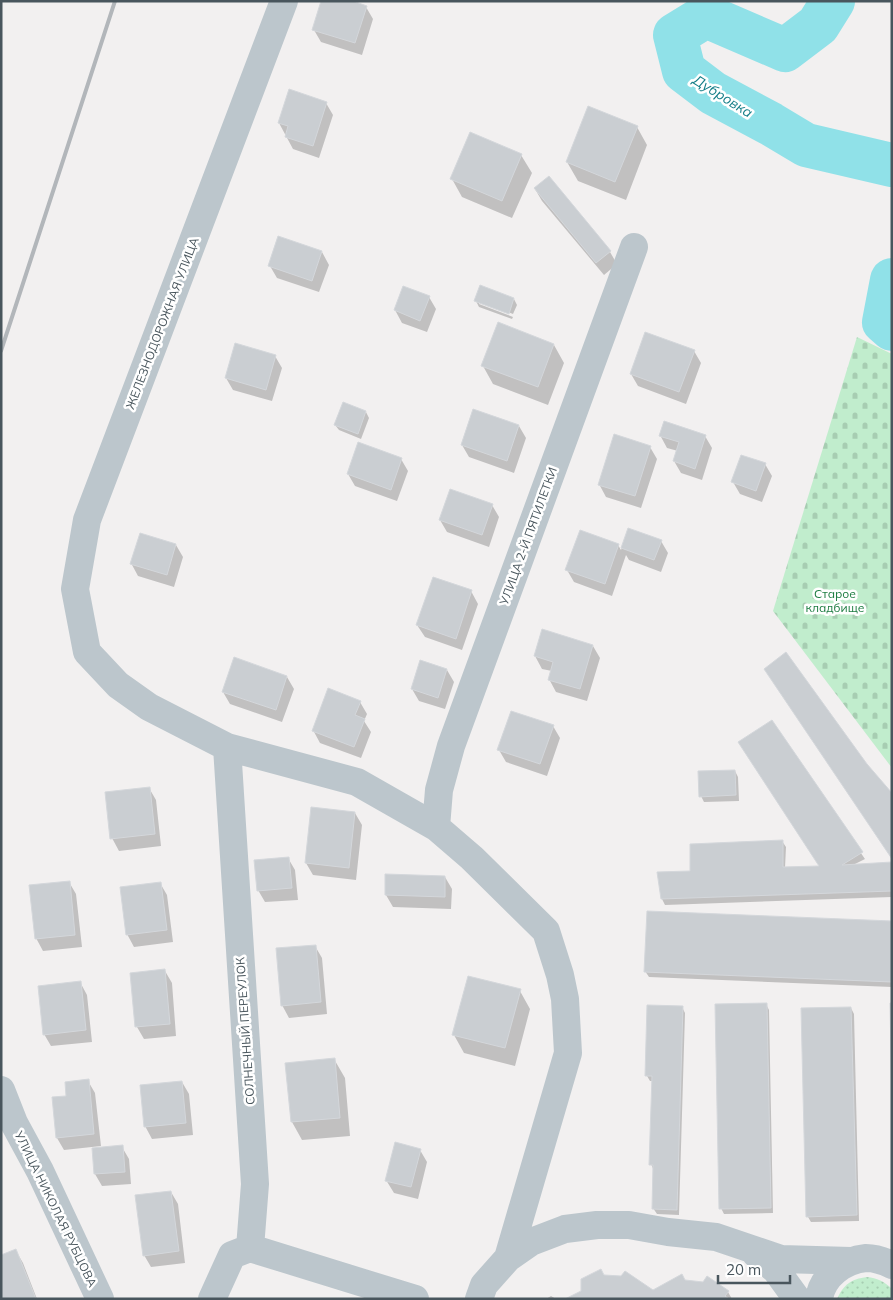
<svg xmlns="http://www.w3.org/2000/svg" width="893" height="1300" viewBox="0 0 893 1300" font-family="Mulish,sans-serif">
  <defs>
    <pattern id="green-dots" width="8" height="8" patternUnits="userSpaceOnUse" patternTransform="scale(1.25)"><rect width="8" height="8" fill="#c1edcd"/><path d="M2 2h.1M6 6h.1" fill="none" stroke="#a7cdb2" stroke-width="1.8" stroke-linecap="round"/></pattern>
    <pattern id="cemetery-stones" width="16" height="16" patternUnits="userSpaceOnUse" patternTransform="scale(1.25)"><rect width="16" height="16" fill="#c1edcd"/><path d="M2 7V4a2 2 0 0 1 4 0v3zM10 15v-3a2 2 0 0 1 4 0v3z" fill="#a7cdb2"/></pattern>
  </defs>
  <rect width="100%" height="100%" fill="#f2f0f0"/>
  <path fill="url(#green-dots)" d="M867,1277C877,1278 884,1281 892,1289V1299H837C844,1284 851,1279 867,1277Z"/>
  <path fill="url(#cemetery-stones)" d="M857,337L892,354V768L773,611Z"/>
  <path fill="#0003" d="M366,7L373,19L362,55L321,42L314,30Z
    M326,103L333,115L319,158L293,149L279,123Z
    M637,127L647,145L626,200L578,181L567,162Z
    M521,155L532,173L512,218L462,197L452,179Z
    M535,189L610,252L617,264L604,275L542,201Z
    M279,238L322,252L329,265L319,292L277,278L270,266Z
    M429,297L436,309L427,332L402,323L395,310Z
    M514,299L517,305L513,314L479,301V304L513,317L512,319L479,307L476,301Z
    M554,345L564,363L548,405L493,384L483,366Z
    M694,351L701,363L686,404L638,386L631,374Z
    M275,356L282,368L272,401L233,390L226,378Z
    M343,404L366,412L369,418L361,439L339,430L335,425Z
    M474,411L519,426L526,438L514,473L469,457L462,445Z
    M660,435L705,436L712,448L702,480L681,473L674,461L678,451L667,448Z
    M650,447L657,459L641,508L606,497L599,484Z
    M401,459L408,471L397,501L355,486L348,474Z
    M765,464L772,476L762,502L740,494L733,482Z
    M492,505L499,517L489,547L447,532L440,520Z
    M629,529L661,541L668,553L661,572L629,560L626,555L612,596L574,582L567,570L618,545L621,550Z
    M176,545L183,557L174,587L138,576L131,563Z
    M471,591L478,604L462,650L425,637L417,625Z
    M542,631L593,646L600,658L587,701L556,692L549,679L552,671L542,669L535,656Z
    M447,670L454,682L445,709L419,701L412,689Z
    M287,677L294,689L282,722L230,704L223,692Z
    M360,702L367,714L364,721L371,732L361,758L320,743L313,730Z
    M771,722L865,859L853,865L892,863V897L665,905L662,899L659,873L691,872L782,841L786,847L785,868L821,867Z
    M553,726L560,738L547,776L506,762L499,750Z
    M735,771L738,777L739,801L704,802L701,796Z
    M149,788L156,800L161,846L119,851L112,838Z
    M355,813L362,825L356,880L313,875L306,863Z
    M288,858L295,870L298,900L265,902L258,890Z
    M445,877L452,889L451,909L393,907L386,895Z
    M69,882L76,894L82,947L43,951L36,938Z
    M160,883L167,895L173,942L134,947L127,934Z
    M892,922V987L649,977L645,971Z
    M315,946L322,958L327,1014L289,1018L282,1005Z
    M165,971L172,983L176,1036L144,1039L137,1027Z
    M80,982L87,995L92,1042L51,1046L44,1034Z
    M520,991L530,1009L515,1066L464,1053L454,1035Z
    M766,1004L769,1010L773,1213L724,1214L721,1208Z
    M682,1007L685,1013L679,1215L657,1214L653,1208L654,1171L651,1164L653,1081H650L647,1076Z
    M851,1008L854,1014L859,1221L811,1222L808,1217Z
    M334,1059L345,1078L350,1136L302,1140L292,1122Z
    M88,1081L95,1093L101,1146L64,1150L57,1138L68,1097Z
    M182,1082L189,1094L193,1135L152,1139L145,1126Z
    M122,1147L129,1159L131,1184L102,1186L95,1174Z
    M420,1150L427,1162L418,1199L394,1193L386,1180Z
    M171,1192L178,1204L185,1263L151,1267L144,1255Z
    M16,1251L23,1263L37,1299H1Z
    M603,1276L653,1291L685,1281L728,1292L732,1299H568L582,1292Z
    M551,1296L556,1299H546Z"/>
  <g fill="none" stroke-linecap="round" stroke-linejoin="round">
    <path stroke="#90e1e8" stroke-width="44" d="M833,1L818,25L785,50L706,16L675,35L684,71L713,93L771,124L806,145L892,165
      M892,280L884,322L892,329"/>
  </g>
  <path fill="#caced2" stroke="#d4d7db" d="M321,1H353L367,6L355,43L312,30Z
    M289,89L327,102L313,146L285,137L288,126L278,123Z
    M588,106L638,126L615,182L566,162Z
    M470,132L522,154L502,201L450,179Z
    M549,176L611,251L596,263L534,188Z
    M278,236L322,251L312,281L268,266Z
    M480,285L514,298L509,314L474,301Z
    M403,286L430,296L420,321L394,310Z
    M498,322L554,344L538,387L481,366Z
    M645,332L695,350L679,392L630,374Z
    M235,343L276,355L266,390L225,378Z
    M343,402L366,411L358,434L334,425Z
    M473,409L519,425L507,461L461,445Z
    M664,421L706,435L695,469L673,461L679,442L659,436Z
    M614,434L651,446L635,496L598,485Z
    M358,442L402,458L391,490L347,474Z
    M741,455L766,463L756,491L731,482Z
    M450,489L493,504L482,535L439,520Z
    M628,528L662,540L654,560L621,548Z
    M580,530L619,544L605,584L565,570Z
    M140,533L176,544L167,575L130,564Z
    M433,577L472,590L456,639L416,625Z
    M542,629L593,645L580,689L548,680L553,662L534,656Z
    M786,652L867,764L892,793V859L764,669Z
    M234,657L287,676L276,710L222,692Z
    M420,660L447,669L438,698L411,689Z
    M328,688L361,701L355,715L365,719L354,747L312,731Z
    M511,711L554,725L540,764L497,750Z
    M772,720L863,852L842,865L892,862V891L661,899L657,872L690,871V844L783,840V867L819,866L738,742Z
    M735,770L736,795L699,797L698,771Z
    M150,787L155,834L110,839L105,792Z
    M311,807L355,812L349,868L305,863Z
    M289,857L292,888L257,891L254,860Z
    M385,874L445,876V897L385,895Z
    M70,881L75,935L35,939L29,885Z
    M161,882L167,930L126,935L120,887Z
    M647,911L892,921V982L644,972Z
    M316,945L321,1002L281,1006L276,948Z
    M165,969L170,1024L135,1027L130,973Z
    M468,976L521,989L505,1048L452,1035Z
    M81,981L86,1030L43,1035L38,986Z
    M767,1003L771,1208L719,1209L715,1004Z
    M890,1003H892V1106Z
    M647,1005L683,1006L677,1210L652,1209L653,1165H649L652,1076H645Z
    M851,1007L857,1215L806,1217L801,1008Z
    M335,1058L340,1118L291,1122L285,1063Z
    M89,1079L94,1134L56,1138L52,1097L66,1096L65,1082Z
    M182,1081L186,1123L144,1127L140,1085Z
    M395,1142L421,1149L411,1187L385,1181Z
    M123,1145L125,1172L94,1174L92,1148Z
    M171,1191L179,1251L143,1256L135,1195Z
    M16,1249L36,1299H1V1255Z
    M601,1269L604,1275L621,1276L625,1271L653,1290L682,1274L685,1280L703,1282L707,1276L729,1291L725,1296L729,1299H565L581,1291V1279Z"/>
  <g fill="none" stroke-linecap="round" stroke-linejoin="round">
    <path stroke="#bcc6cc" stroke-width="28" d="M284,1L87,520L75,589L87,652L118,685L149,707L227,747L357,782L436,827L472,858L546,931L560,975L565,999L568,1053L508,1258
      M436,827L439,790L451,746L634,247
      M1,1090L14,1123L40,1171L100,1299
      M250,1248L415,1299
      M756,1254L776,1270L797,1299
      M212,1299L232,1255L250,1248L255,1184L227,747
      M479,1299L484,1285L508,1258L531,1242L565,1229L597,1225H629L668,1232L716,1237L781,1259L851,1261
      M819,1299C822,1276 844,1260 866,1258C875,1258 884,1261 892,1265"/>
    <path stroke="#b2b6ba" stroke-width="4" d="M1,351L115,1"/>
  </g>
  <g text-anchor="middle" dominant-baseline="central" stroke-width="5" stroke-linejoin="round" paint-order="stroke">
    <g font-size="12" fill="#49565d" stroke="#fff">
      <text transform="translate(162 323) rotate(-69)">ЖЕЛЕЗНОДОРОЖНАЯ УЛИЦА</text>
      <text transform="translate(528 536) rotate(-70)">УЛИЦА 2-Й ПЯТИЛЕТКИ</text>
      <text transform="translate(245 1031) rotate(-94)">СОЛНЕЧНЫЙ ПЕРЕУЛОК</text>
      <text transform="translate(56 1209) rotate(64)">УЛИЦА НИКОЛАЯ РУБЦОВА</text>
    </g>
    <g font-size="12" fill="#1c7c40" stroke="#fff">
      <text x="835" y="593">Старое<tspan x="835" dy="14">кладбище</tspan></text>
    </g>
    <g font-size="14" font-style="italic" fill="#137d87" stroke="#fff">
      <text transform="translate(723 96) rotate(32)">Дубровка</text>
    </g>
  </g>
  <rect width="893" height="1300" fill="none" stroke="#49565d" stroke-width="5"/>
  <path d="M718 1275v8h72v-8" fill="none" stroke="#49565d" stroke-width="2.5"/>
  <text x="726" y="1275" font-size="15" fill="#49565d" stroke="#ffffff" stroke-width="4" paint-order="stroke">20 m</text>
</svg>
